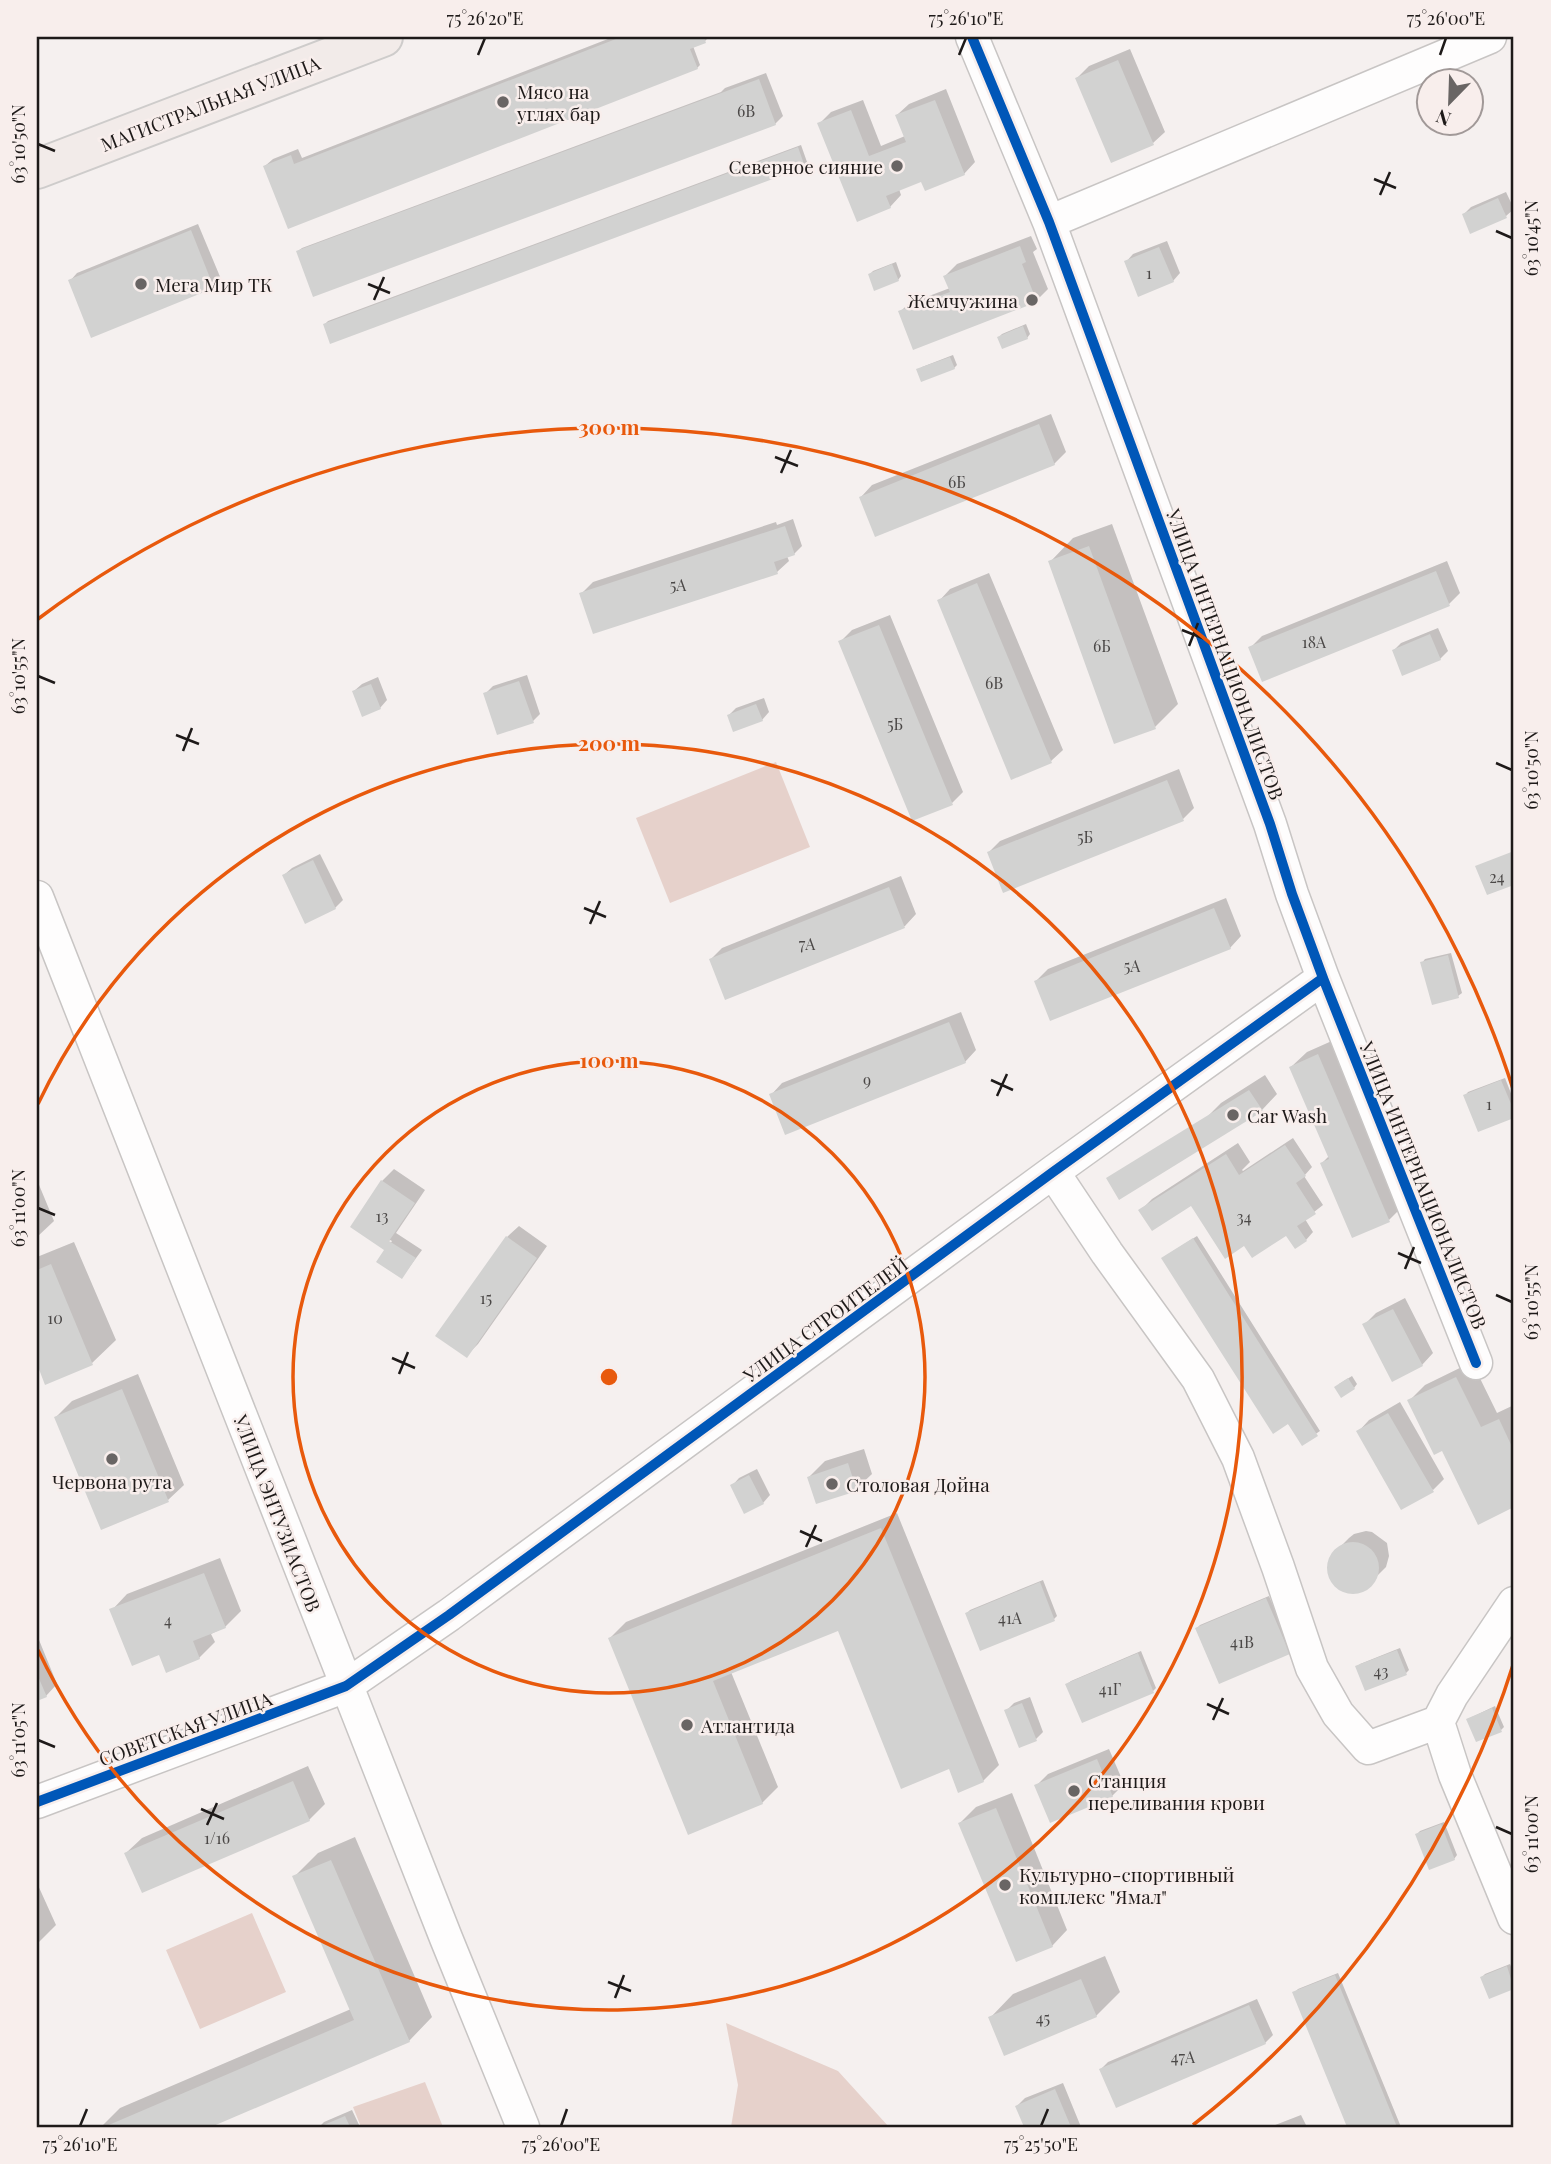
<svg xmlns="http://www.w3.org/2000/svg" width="1551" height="2164" viewBox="0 0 1551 2164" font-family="'Playfair Display',serif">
  <rect width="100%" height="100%" fill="#f5f0ef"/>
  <path fill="#e6d1cb" d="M776,762L810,847L670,903L636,818Z
    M252,1913L286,1992L200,2029L166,1950Z
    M726,2023L838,2071L889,2127H731L738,2085Z
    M425,2082L443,2127H361L353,2107Z"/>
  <path fill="#0003" d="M613,37H709L705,41L693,46L700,65L697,68L289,227L265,166L273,159L298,149L302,158Z
    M1130,49L1165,132L1153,143L1077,78L1089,66Z
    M766,73L783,116L775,124L298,251L302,248L721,92L725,88Z
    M946,89L975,162L964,174L922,179L899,189L901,195L890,207L819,124L831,112L863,100L881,146L905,136L897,115L909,104Z
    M801,145L807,162L804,166L325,324L328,321Z
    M1506,192L1514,209L1506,216L1464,214L1471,207Z
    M198,224L221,279L213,286L92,335L70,281L77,273Z
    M1031,236L1037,249L1033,252L1048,289L1036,301L900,312L908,304L950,288L945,276L957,264Z
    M1167,241L1180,273L1173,281L1126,262L1133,254Z
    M896,262L901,276L898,280L870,274L873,271Z
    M1026,324L1030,334L1027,338L999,337L1002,334Z
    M953,355L957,365L954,368L918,370L922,367Z
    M1051,414L1066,452L1054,464L861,497L872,485Z
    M793,519L802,546L794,554L787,556L789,561L777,572L581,594L593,582L776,522L777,525Z
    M1112,524L1178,704L1155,727L1050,562L1073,538Z
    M1447,561L1460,593L1449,604L1250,648L1262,636Z
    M989,573L1063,750L1051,761L939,601L950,589Z
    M890,615L963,792L952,803L840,642L852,630Z
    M1438,628L1448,651L1440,659L1394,650L1401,643Z
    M527,675L540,714L533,721L485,694L493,686Z
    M378,677L387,700L380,708L354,691L362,684Z
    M764,698L769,712L762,720L729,715L736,708Z
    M1179,769L1194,808L1183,819L989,852L1000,841Z
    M320,854L343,900L335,908L284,875L292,868Z
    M901,876L916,914L905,926L726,998L711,959L722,948Z
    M1226,898L1241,936L1230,948L1036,981L1048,969Z
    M1451,953L1462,993L1458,996L1422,963L1425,959Z
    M961,1012L976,1050L965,1062L771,1095L782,1083Z
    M1334,1040L1405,1204L1389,1220L1322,1163L1329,1156L1291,1067L1307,1052Z
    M1265,1075L1277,1094L1262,1110L1208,1116L1221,1103Z
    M1505,1078L1514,1101V1116L1479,1130L1465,1096L1468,1092Z
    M1293,1138L1312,1167L1304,1176L1323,1205L1305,1219L1313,1232L1306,1240L1287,1233L1245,1244L1192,1203L1140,1211L1152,1199L1238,1143L1250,1162L1242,1170L1243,1171Z
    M394,1169L425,1190L396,1233L422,1250L402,1277L378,1261L392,1241L390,1240L383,1247L382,1181Z
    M37,1180L54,1221L37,1237Z
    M519,1226L547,1246L478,1344L466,1356L507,1237Z
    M1197,1236L1320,1431L1302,1443L1167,1255Z
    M74,1242L116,1340L92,1363L46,1382L37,1360V1257Z
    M1405,1298L1433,1353L1422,1365L1364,1325L1376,1313Z
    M1472,1362L1497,1413L1514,1405V1505L1479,1522L1443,1448L1409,1401L1425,1385Z
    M138,1374L184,1485L168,1500L56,1417L72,1401Z
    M1352,1376L1357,1384L1354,1388L1339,1384Z
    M1400,1402L1444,1479L1433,1490L1358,1432L1369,1420Z
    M864,1449L872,1474L856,1489L809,1477L825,1461Z
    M757,1469L770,1495L763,1503L732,1486L739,1478Z
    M897,1513L999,1765L983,1781L839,1629L731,1672L778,1787L762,1803L610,1638L626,1622Z
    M1366,1531L1372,1532L1387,1543L1389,1556L1386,1567L1364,1589L1352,1592L1340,1588L1332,1579L1329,1567L1330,1561L1337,1550L1349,1538L1354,1534Z
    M220,1558L241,1611L225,1627L211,1634L215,1642L199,1658L160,1653L112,1610L127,1594Z
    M1043,1580L1057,1616L1054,1619L967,1613L970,1610Z
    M1269,1596L1292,1649L1289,1652L1197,1628L1200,1625Z
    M37,1635L57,1684L46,1696L37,1699Z
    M1400,1648L1409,1670L1406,1673L1357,1667L1360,1664Z
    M1141,1651L1156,1688L1153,1691L1067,1684L1071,1681Z
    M1030,1697L1043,1732L1036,1739L1006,1711L1014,1703Z
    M1495,1706L1504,1727L1501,1730L1468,1719Z
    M1109,1749L1124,1784L1112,1796L1036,1786L1048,1774Z
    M308,1766L325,1804L309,1820L126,1853L142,1838Z
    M1012,1793L1067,1930L1052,1946L960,1823L976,1807Z
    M1444,1822L1457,1855L1454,1859L1417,1834L1420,1831Z
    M355,1837L432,2017L409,2041L207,2127H101L120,2108L351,2009L294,1877L318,1853Z
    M37,1883L56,1925L37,1944Z
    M1105,1956L1120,1992L1096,2016L1005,2054L990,2018L1013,1994Z
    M1510,1964L1514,1974V1987L1490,1997L1482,1977L1485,1974Z
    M1338,1973L1401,2127H1349L1294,1993L1298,1989Z
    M1257,1999L1273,2035L1265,2043L1101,2069L1108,2062Z
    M1063,2083L1081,2127H1026L1017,2106L1025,2098Z
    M352,2110L360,2127H319L324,2122Z
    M1301,2115L1307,2127H1270Z"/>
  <path fill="#d2d2d1" d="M621,37H704L706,43L690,49L698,69L288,229L263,166L291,155L294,164Z
    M1118,60L1154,145L1111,163L1075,78Z
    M759,79L776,125L313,297L296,251Z
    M935,100L965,175L925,191L921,182L886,196L891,208L857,222L817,123L851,110L869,156L906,142L895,115Z
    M798,147L805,167L330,344L323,324Z
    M1498,198L1507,218L1470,234L1462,214Z
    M191,230L214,288L91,338L68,280Z
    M1020,246L1026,262L1022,264L1037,302L913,350L898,311L950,292L943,276Z
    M1159,247L1174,282L1138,297L1124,261Z
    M892,264L899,281L874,291L868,274Z
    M1023,326L1028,339L1002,349L997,337Z
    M950,357L955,369L921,382L916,369Z
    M1039,424L1055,465L875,537L859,497Z
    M785,526L795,555L774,562L778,574L593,634L579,593Z
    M1089,546L1156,729L1114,744L1048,561Z
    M1436,571L1450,606L1262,682L1248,647Z
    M977,583L1052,763L1011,780L937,600Z
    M879,625L953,805L912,821L838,641Z
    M1430,634L1441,660L1402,676L1392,650Z
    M519,681L534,723L497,735L483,693Z
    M371,684L381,709L362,717L352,691Z
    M756,704L763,721L733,732L727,715Z
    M1167,780L1184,821L1003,893L987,852Z
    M1514,851V885L1487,895L1475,866Z
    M313,860L336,909L305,924L282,875Z
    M889,887L905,928L725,1000L709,959Z
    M1214,908L1231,949L1050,1021L1034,981Z
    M1448,955L1459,998L1432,1005L1420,962Z
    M949,1022L966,1063L785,1135L769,1094Z
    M1318,1054L1390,1222L1352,1238L1320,1163L1329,1159L1289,1067Z
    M1501,1080L1514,1111V1118L1478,1132L1463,1095Z
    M1249,1090L1263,1111L1119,1200L1106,1178Z
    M1285,1145L1306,1176L1296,1183L1316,1214L1297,1226L1307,1241L1295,1249L1286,1236L1252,1258L1244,1246L1225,1259L1191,1206L1152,1231L1138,1210L1226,1154L1239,1175Z
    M381,1180L415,1203L389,1241L416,1258L402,1279L376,1262L384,1250L350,1227Z
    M506,1236L537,1258L467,1358L435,1336Z
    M1193,1238L1318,1436L1302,1446L1288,1424L1273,1434L1161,1258Z
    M51,1264L93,1365L45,1385L37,1364V1270Z
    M1393,1309L1423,1366L1392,1382L1362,1324Z
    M1456,1377L1481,1427L1499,1419L1514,1451V1507L1478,1525L1442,1451L1434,1455L1407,1400Z
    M1348,1378L1355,1389L1341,1398L1334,1387Z
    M122,1389L169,1502L101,1530L54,1417Z
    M1388,1413L1434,1492L1401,1510L1356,1431Z
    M848,1463L857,1491L816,1504L807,1477Z
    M749,1475L764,1504L744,1514L730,1485Z
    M881,1528L984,1782L958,1793L949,1769L901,1789L838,1631L713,1681L763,1804L688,1835L608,1638Z
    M1327 1568a26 26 0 1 1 52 0a26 26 0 1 1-52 0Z
    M204,1573L226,1628L193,1641L200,1659L166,1673L159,1655L132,1666L109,1609Z
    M1040,1582L1055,1621L980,1651L965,1613Z
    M1266,1598L1290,1654L1219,1684L1195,1628Z
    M1397,1650L1407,1675L1365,1691L1355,1666Z
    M1138,1653L1154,1693L1082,1723L1065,1684Z
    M37,1674L47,1697L37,1701Z
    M1022,1703L1037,1741L1019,1748L1004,1710Z
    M1492,1708L1502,1732L1476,1742L1466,1719Z
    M1097,1759L1113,1797L1050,1823L1034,1785Z
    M293,1781L310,1821L142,1893L124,1853Z
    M996,1808L1053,1947L1016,1962L958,1823Z
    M1441,1824L1455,1860L1429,1870L1415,1834Z
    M331,1860L410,2042L211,2127H104L354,2020L292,1876Z
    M1507,1966L1514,1989L1489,1999L1480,1977Z
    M1335,1975L1397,2127H1347L1292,1992Z
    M1081,1979L1097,2017L1004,2056L988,2017Z
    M1249,2005L1266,2044L1116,2108L1099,2069Z
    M1055,2089L1071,2127H1024L1015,2106Z
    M345,2116L350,2127H319Z"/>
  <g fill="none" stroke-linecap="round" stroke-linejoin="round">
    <defs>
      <path id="minor" d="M972,37L1049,222L1270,824L1292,894L1323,978L1476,1363
        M1049,222L1490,37
        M37,897L446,1938L523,2127
        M1053,1172L1107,1253L1198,1379L1238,1458L1278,1567L1312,1668L1338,1714L1368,1748L1438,1722
        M1514,1603L1452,1695L1438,1722L1455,1775L1514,1918
        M37,1802L346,1686L449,1615L1053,1172L1323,978"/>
      <path id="major" d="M37,169L383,37"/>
    </defs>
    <use href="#minor" stroke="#c8c5c4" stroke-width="35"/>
    <use href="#major" stroke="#cecccb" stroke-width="42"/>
    <use href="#minor" stroke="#fefdfd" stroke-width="32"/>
    <use href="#major" stroke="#f2ebe9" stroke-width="38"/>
    <defs>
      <path id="cycleway" d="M972,37L1049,222L1270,824L1292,894L1323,978L1476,1363
        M37,1802L346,1686L449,1615L1053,1172L1323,978"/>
    </defs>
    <use href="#cycleway" stroke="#f8eeec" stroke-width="15"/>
    <use href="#cycleway" stroke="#0057b8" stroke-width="10"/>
  </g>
  <path fill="none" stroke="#1e1a19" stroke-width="2.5" d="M478,55L485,38M959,55L966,38M1440,55L1446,38M38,144L55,151M1374,179L1396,188M1380,195L1390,172M1496,231L1512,238M368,284L390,293M374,300L384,277M775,457L798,466M781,473L791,450M1182,630L1205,639M1189,646L1198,623M38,676L55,683M176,735L199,744M183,751L192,728M1496,763L1512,770M584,908L606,917M590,924L600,901M991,1080L1013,1090M997,1096L1007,1074M38,1208L55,1215M1398,1253L1421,1263M1405,1269L1414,1247M1496,1295L1512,1302M392,1358L415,1368M399,1374L408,1352M800,1531L822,1541M806,1547L816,1525M1207,1704L1229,1714M1213,1720L1223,1698M38,1740L55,1747M201,1809L224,1819M207,1825L217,1803M1496,1827L1512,1834M608,1982L631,1991M615,1998L624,1975M80,2126L87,2109M561,2126L567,2109M1041,2126L1048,2109"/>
  <g fill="none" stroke="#e8590c" stroke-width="3.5">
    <circle cx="609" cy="1377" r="316"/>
    <path d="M38 1104A633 633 0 1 1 38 1650"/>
    <path d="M1514 1662A949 949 0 0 1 1193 2125M38 619A949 949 0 0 1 1514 1092"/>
  </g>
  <g fill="#696564" stroke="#f8eeec" stroke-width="2.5">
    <circle cx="503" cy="102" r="7"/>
    <circle cx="897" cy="166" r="7"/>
    <circle cx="141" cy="284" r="7"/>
    <circle cx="1032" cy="300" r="7"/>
    <circle cx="1233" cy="1115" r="7"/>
    <circle cx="112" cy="1459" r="7"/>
    <circle cx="832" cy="1484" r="7"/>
    <circle cx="687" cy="1725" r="7"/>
    <circle cx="1074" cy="1791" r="7"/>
    <circle cx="1005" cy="1885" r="7"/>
  </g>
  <g text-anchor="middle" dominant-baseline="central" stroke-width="5" stroke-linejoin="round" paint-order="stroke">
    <g font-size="16" fill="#4b4847">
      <text x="746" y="110">6В</text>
      <text x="1149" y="272">1</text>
      <text x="957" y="481">6Б</text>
      <text x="678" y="584">5А</text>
      <text x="1314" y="641">18А</text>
      <text x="1102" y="645">6Б</text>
      <text x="994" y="682">6В</text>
      <text x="895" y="723">5Б</text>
      <text x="1085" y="836">5Б</text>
      <text x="1497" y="876">24</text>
      <text x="807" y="943">7А</text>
      <text x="1132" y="965">5А</text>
      <text x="867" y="1079">9</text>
      <text x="1489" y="1103">1</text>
      <text x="382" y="1215">13</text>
      <text x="1244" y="1216">34</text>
      <text x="486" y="1297">15</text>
      <text x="55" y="1317">10</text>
      <text x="1010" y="1617">41А</text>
      <text x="168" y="1619">4</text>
      <text x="1242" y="1641">41В</text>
      <text x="1381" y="1670">43</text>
      <text x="1110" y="1688">41Г</text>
      <text x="217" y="1837">1/16</text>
      <text x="1043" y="2017">45</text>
      <text x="1183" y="2056">47А</text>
    </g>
    <g font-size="19" fill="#1e1a19" stroke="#f8eeec" text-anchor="start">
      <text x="517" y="91">Мясо на<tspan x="517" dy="22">углях бар</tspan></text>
      <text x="883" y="166" text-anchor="end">Северное сияние</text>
      <text x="155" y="284">Мега Мир ТК</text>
      <text x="1018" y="300" text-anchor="end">Жемчужина</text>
      <text x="1247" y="1115">Car Wash</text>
      <text x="112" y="1481" text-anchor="middle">Червона рута</text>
      <text x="846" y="1484">Столовая Дойна</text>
      <text x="701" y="1725">Атлантида</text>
      <text x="1088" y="1780">Станция<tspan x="1088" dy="22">переливания крови</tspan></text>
      <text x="1019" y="1874">Культурно-спортивный<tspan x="1019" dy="22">комплекс "Ямал"</tspan></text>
    </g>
    <g font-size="19" fill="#1e1a19" stroke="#f8eeec">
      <text transform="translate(210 103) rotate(-21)">МАГИСТРАЛЬНАЯ УЛИЦА</text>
      <text transform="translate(1226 654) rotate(70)">УЛИЦА ИНТЕРНАЦИОНАЛИСТОВ</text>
      <text transform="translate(1424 1185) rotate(68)">УЛИЦА ИНТЕРНАЦИОНАЛИСТОВ</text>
      <text transform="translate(825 1319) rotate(-36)">УЛИЦА СТРОИТЕЛЕЙ</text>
      <text transform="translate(278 1513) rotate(69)">УЛИЦА ЭНТУЗИАСТОВ</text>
      <text transform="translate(185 1728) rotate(-20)">СОВЕТСКАЯ УЛИЦА</text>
    </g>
  </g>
  <circle cx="609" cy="1377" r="10" fill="#e8590c" stroke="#f8eeec" stroke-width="3.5"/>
  <g font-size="21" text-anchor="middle" font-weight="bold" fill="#e8590c" stroke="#f8eeec" stroke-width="5" stroke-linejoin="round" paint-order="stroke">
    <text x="609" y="435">300 m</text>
    <text x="609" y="751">200 m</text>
    <text x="609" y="1068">100 m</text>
  </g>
  <rect width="1551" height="2164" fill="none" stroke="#f8eeec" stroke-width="77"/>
  <g transform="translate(1450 102) rotate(203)"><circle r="33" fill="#f8eeec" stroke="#a19998" stroke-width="2"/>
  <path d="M0-5L12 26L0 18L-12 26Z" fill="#696564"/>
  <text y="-10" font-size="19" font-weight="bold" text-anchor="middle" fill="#1e1a19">N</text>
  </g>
  <rect x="38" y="38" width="1474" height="2088" fill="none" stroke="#1e1a19" stroke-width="2.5"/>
  <g font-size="18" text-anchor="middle" fill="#1e1a19">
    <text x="485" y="25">75°26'20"E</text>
    <text x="966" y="25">75°26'10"E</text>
    <text x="1446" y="25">75°26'00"E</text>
    <text transform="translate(19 144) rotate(-90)" y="6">63°10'50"N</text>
    <text transform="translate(1532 238) rotate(-90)" y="6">63°10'45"N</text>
    <text transform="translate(19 676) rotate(-90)" y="6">63°10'55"N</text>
    <text transform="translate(1532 770) rotate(-90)" y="6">63°10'50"N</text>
    <text transform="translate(19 1208) rotate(-90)" y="6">63°11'00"N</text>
    <text transform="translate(1532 1302) rotate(-90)" y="6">63°10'55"N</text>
    <text transform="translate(19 1740) rotate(-90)" y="6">63°11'05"N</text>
    <text transform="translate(1532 1834) rotate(-90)" y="6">63°11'00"N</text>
    <text x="80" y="2151">75°26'10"E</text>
    <text x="561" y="2151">75°26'00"E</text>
    <text x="1041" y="2151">75°25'50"E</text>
  </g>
</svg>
